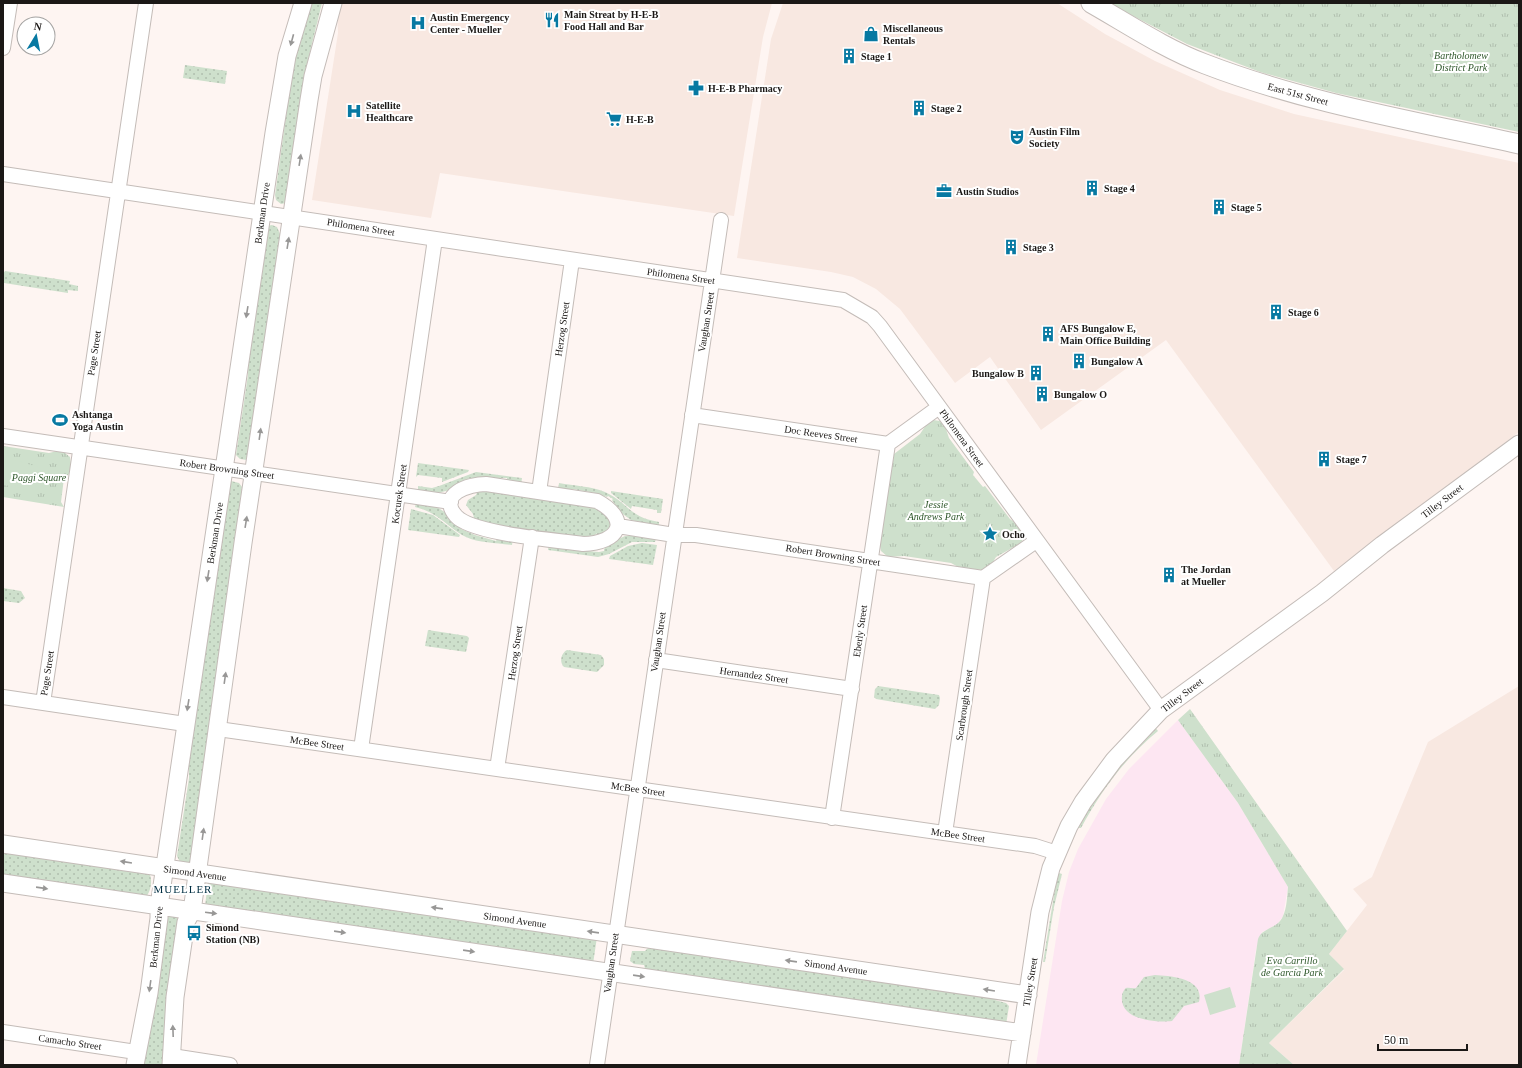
<svg xmlns="http://www.w3.org/2000/svg" width="1522" height="1068" viewBox="0 0 1522 1068" font-family="'Times New Roman',serif">
  <defs>
    <pattern id="grass-dots" width="8" height="8" patternUnits="userSpaceOnUse"><rect width="8" height="8" fill="#cee0cc"/><path d="M2 2h.1M6 6h.1" fill="none" stroke="#b0bfae" stroke-width="1.8" stroke-linecap="round"/></pattern>
    <pattern id="park-tufts" width="24" height="20" patternUnits="userSpaceOnUse"><rect width="24" height="20" fill="#cee0cc"/><path d="M3 7l-1-3M5 7V3M7 7l1-3M15 17l-1-3M17 17v-4M19 17l1-3" fill="none" stroke="#b0bfae"/></pattern>
  </defs>
  <rect width="100%" height="100%" fill="#fef5f2"/>
  <path fill="#f8e8e1" d="M341,3H772L763,37L734,216L440,173L431,218L312,200L338,33L337,11Z
    M783,3H1057L1105,34L1155,61L1220,90L1294,114L1519,163V432L1334,571L1166,340L1041,430L990,357L955,383L900,309L876,289L853,277L831,272L737,258L771,39Z
    M1519,686V1065H1294L1269,1043L1344,970L1329,954L1367,905L1353,889L1372,877L1428,742Z"/>
  <path fill="#fde6f2" d="M1178,720L1238,803L1288,887L1283,916L1277,925L1262,932L1256,949L1239,1065H1036L1062,901L1069,872L1078,849L1106,799L1129,769Z"/>
  <path fill="url(#grass-dots)" d="M308,3H322L305,72L286,203L281,204L276,200L275,195L287,109L288,83Z
    M185,65L227,71L225,84L183,78Z
    M272,225L277,227L280,234L247,460L240,459L236,455L248,375L249,334L267,226Z
    M5,271L70,281L69,284L78,286V291L68,290V293L4,283L3,274Z
    M418,463L469,470L468,472L442,482V478L418,475L416,477Z
    M476,472L522,478L521,485L507,480V478H471L464,480L450,490L438,493L418,491V486L432,488L439,486Z
    M231,481L239,483L242,487L191,862H180L177,856L189,778V754L229,482Z
    M559,483C574,486 591,486 605,492C629,503 628,517 659,522V526L631,520L620,512L612,500L613,499L608,496L607,497L595,493L573,489L558,491Z
    M485,489L595,506L609,515L611,529L595,538L597,533L591,539L485,525L474,518L473,514L466,505L468,500L476,495L478,490Z
    M611,491L663,499L661,513H657V510L632,506L631,509L611,493Z
    M416,503L437,507L449,515L461,529L475,535L496,541L497,539L513,538L512,545C497,543 479,543 466,537C446,527 440,513 415,507Z
    M411,509L433,515L460,535L459,537L408,530Z
    M625,536H637L656,539L655,542H632L609,554L598,557L548,550L549,543L565,549L599,552L604,551V549L612,542Z
    M642,543L657,545L653,565L609,559L610,556L628,546Z
    M3,588L21,591L25,598L19,603L3,601Z
    M428,630L467,636L469,638L466,652L425,646Z
    M567,650L601,655L604,659V665L597,672L564,667C559,662 561,653 567,650Z
    M878,686L939,695L940,698L939,705L935,709L876,699L874,697L875,689Z
    M1154,726L1158,731C1125,758 1101,791 1081,828H1078C1097,789 1126,758 1154,726Z
    M3,850L149,873C153,879 151,891 146,897L3,878Z
    M1056,872L1062,874L1054,907L1045,962H1043L1056,883Z
    M208,882L597,937L593,964L205,906Z
    M170,916L176,917L178,920L163,1065H142L166,917Z
    M651,945L994,995L995,1000L1006,1003L1009,1006L1006,1025L646,972L644,965L634,964L630,961L632,951H645Z
    M1155,975C1170,976 1205,978 1199,1002L1184,1006L1172,1021C1157,1023 1119,1020 1122,996C1122,994 1124,989 1126,988C1129,987 1133,989 1136,988L1144,977Z"/>
  <path fill="url(#park-tufts)" d="M1108,3H1519V132L1336,93L1260,72L1187,44Z
    M933,420L940,421L945,426L949,438L974,472L973,475L983,487L985,486L1010,519L1018,525L1023,532L1024,537L1021,543L996,557L990,567L983,570L960,568L951,563L904,556L888,557L881,551L880,545L894,454L920,434L926,425Z
    M3,446L49,453L57,451L65,453L70,457L71,465L69,474L64,478L61,502L64,507L3,497Z
    M1190,709L1347,931L1329,954L1344,969L1269,1043L1294,1065H1239L1258,939C1262,927 1278,929 1283,916C1287,908 1287,896 1288,887L1238,803L1178,720Z"/>
  <path fill="#cee0cc" d="M12,459L41,468L38,490L3,485V460Z
    M1230,987L1236,1007L1210,1015L1204,995Z"/>
  <g fill="none" stroke-linecap="round" stroke-linejoin="round">
    <defs>
      <path id="minor" d="M3,48L10,3
        M3,174L843,300L872,317L880,326L1161,710
        M692,415L888,444L939,407
        M3,436L451,502
        M486,484L597,501C632,520 619,543 583,544C556,540 472,534 456,516C437,494 469,484 486,484Z
        M539,492L572,260
        M618,526L674,535H696L983,578L1036,541
        M656,660L852,689
        M3,697L185,724
        M43,703L146,3
        M218,729L1035,846L1057,853
        M361,749L435,239
        M497,769L532,537
        M832,818L888,444
        M945,833L983,578
        M3,1032L136,1052
        M172,1056L230,1065
        M597,1065L721,220"/>
      <path id="tertiary" d="M3,844L1028,995
        M3,883L1022,1033
        M135,1065L149,993L159,918V906L274,133L287,56L303,3
        M171,1065L175,997L186,922L192,911L243,543L309,100L313,76L333,3
        M1017,1065L1040,912L1051,868L1069,826L1083,802L1114,760L1161,710L1322,593L1382,545L1519,444"/>
      <path id="secondary" d="M1091,3C1128,24 1165,49 1205,64C1306,103 1414,121 1519,144"/>
    </defs>
    <use href="#minor" stroke="#c4bcb8" stroke-width="16"/>
    <use href="#tertiary" stroke="#c4bcb8" stroke-width="19"/>
    <use href="#secondary" stroke="#c4bcb8" stroke-width="21"/>
    <use href="#minor" stroke="#fff" stroke-width="14"/>
    <use href="#tertiary" stroke="#fff" stroke-width="17"/>
    <use href="#secondary" stroke="#fff" stroke-width="19"/>
  </g>
  <defs><path id="oneway-solid" d="M-6-.8H1V-3.2L6.5 0L1 3.2V.8H-6Z"/></defs>
  <g fill="#989796">
    <use href="#oneway-solid" transform="translate(292 40) rotate(105)"/>
    <use href="#oneway-solid" transform="translate(300 160) rotate(-81)"/>
    <use href="#oneway-solid" transform="translate(288 243) rotate(-81)"/>
    <use href="#oneway-solid" transform="translate(247 312) rotate(99)"/>
    <use href="#oneway-solid" transform="translate(260 434) rotate(-82)"/>
    <use href="#oneway-solid" transform="translate(246 522) rotate(-81)"/>
    <use href="#oneway-solid" transform="translate(208 576) rotate(99)"/>
    <use href="#oneway-solid" transform="translate(225 678) rotate(-82)"/>
    <use href="#oneway-solid" transform="translate(188 705) rotate(99)"/>
    <use href="#oneway-solid" transform="translate(203 834) rotate(-82)"/>
    <use href="#oneway-solid" transform="translate(126 862) rotate(-171)"/>
    <use href="#oneway-solid" transform="translate(42 888) rotate(8)"/>
    <use href="#oneway-solid" transform="translate(437 908) rotate(-172)"/>
    <use href="#oneway-solid" transform="translate(211 913) rotate(7)"/>
    <use href="#oneway-solid" transform="translate(340 932) rotate(8)"/>
    <use href="#oneway-solid" transform="translate(593 932) rotate(-172)"/>
    <use href="#oneway-solid" transform="translate(469 951) rotate(8)"/>
    <use href="#oneway-solid" transform="translate(791 961) rotate(-172)"/>
    <use href="#oneway-solid" transform="translate(639 976) rotate(8)"/>
    <use href="#oneway-solid" transform="translate(150 986) rotate(98)"/>
    <use href="#oneway-solid" transform="translate(989 990) rotate(-171)"/>
    <use href="#oneway-solid" transform="translate(173 1031) rotate(-92)"/>
  </g>
  <defs>
    <symbol id="restaurant-bare" viewBox="-9 -9 18 18"><path d="M-5-6h1v4h1v-4h1v4h1v-4h1v5L-1.5 .5V6h-2V.5L-5-1ZM5-6V6H3V1.5H1.5Q1.5-4 5-6Z" fill="#0779a2" stroke="#fff" stroke-width="2.5" paint-order="stroke"/></symbol>
    <symbol id="hospital-bare" viewBox="-9 -9 18 18"><path d="M-5-5h3v3.5h4V-5h3V5h-3V1.5h-4V5h-3Z" fill="#0779a2" stroke="#fff" stroke-width="2.5" paint-order="stroke"/></symbol>
    <symbol id="shop-bare" viewBox="-9 -9 18 18"><path d="M-5-2.5h2.3a2.7 3.5 0 0 1 5.4 0H5L5.5 6h-11ZM-1.5-2.5h3a1.5 2.3 0 0 0-3 0Z" fill="#0779a2" stroke="#fff" stroke-width="2.5" paint-order="stroke"/></symbol>
    <symbol id="building-bare" viewBox="-9 -9 18 18"><path d="M-4-6H4V6H1V3H-1V6H-4ZM-2.5-4.3h1.7v1.8h-1.7ZM.8-4.3h1.7v1.8H.8ZM-2.5-1h1.7V.8h-1.7ZM.8-1h1.7V.8H.8Z" fill="#0779a2" stroke="#fff" stroke-width="2.5" paint-order="stroke"/></symbol>
    <symbol id="pharmacy-bare" viewBox="-9 -9 18 18"><path d="M-2-6h4v4h4v4h-4v4h-4v-4h-4v-4h4Z" fill="#0779a2" stroke="#fff" stroke-width="2.5" paint-order="stroke"/></symbol>
    <symbol id="supermarket-bare" viewBox="-9 -9 18 18"><path d="M-6-5.5h2.5l.6 2H6L4.5 2H-2.5L-4.4-4H-6ZM-1.5 3.2a1.3 1.3 0 1 0 .1 0ZM3 3.2a1.3 1.3 0 1 0 .1 0Z" fill="#0779a2" stroke="#fff" stroke-width="2.5" paint-order="stroke"/></symbol>
    <symbol id="theatre-bare" viewBox="-9 -9 18 18"><path d="M-5-5.5Q0-4 5-5.5V0Q5 5 0 6Q-5 5-5 0ZM-3.3-2.5H-1v1.5H-3.3ZM1-2.5H3.3v1.5H1ZM-2.8 1Q0 5.5 2.8 1Z" fill="#0779a2" stroke="#fff" stroke-width="2.5" paint-order="stroke"/></symbol>
    <symbol id="office-bare" viewBox="-9 -9 18 18"><path d="M-6-3h4V-5.5h4V-3h4V5H-6ZM-1-4.5V-3h2v-1.5ZM-6 0V1H6V0Z" fill="#0779a2" stroke="#fff" stroke-width="2.5" paint-order="stroke"/></symbol>
    <symbol id="stadium-bare" viewBox="-9 -9 18 18"><path d="M0-5a6.5 5 0 1 0 0 10a6.5 5 0 1 0 0-10ZM-3.5-1.8h7v3.6h-7Z" fill="#0779a2" stroke="#fff" stroke-width="2.5" paint-order="stroke"/></symbol>
    <symbol id="sight-bare" viewBox="-9 -9 18 18"><path d="M0-6L1.8-2.2L6-1.7L2.9 1.2L3.7 5.4L0 3.3L-3.7 5.4L-2.9 1.2L-6-1.7L-1.8-2.2Z" fill="#0779a2" stroke="#fff" stroke-width="2.5" paint-order="stroke"/></symbol>
    <symbol id="bus-bare" viewBox="-9 -9 18 18"><path d="M-5-6H5V4H4V6H2V4H-2V6H-4V4H-5ZM-3.5-4V0h7V-4ZM-3.5 1.2v1.5H-2V1.2ZM2 1.2v1.5H3.5V1.2Z" fill="#0779a2" stroke="#fff" stroke-width="2.5" paint-order="stroke"/></symbol>
  </defs>
  <g fill-rule="evenodd">
    <use href="#restaurant-bare" x="541" y="9" width="22" height="22"/>
    <use href="#hospital-bare" x="407" y="12" width="22" height="22"/>
    <use href="#shop-bare" x="860" y="23" width="22" height="22"/>
    <use href="#building-bare" x="838" y="45" width="22" height="22"/>
    <use href="#pharmacy-bare" x="685" y="77" width="22" height="22"/>
    <use href="#building-bare" x="908" y="97" width="22" height="22"/>
    <use href="#hospital-bare" x="343" y="100" width="22" height="22"/>
    <use href="#supermarket-bare" x="603" y="108" width="22" height="22"/>
    <use href="#theatre-bare" x="1006" y="126" width="22" height="22"/>
    <use href="#building-bare" x="1081" y="177" width="22" height="22"/>
    <use href="#office-bare" x="933" y="180" width="22" height="22"/>
    <use href="#building-bare" x="1208" y="196" width="22" height="22"/>
    <use href="#building-bare" x="1000" y="236" width="22" height="22"/>
    <use href="#building-bare" x="1265" y="301" width="22" height="22"/>
    <use href="#building-bare" x="1037" y="323" width="22" height="22"/>
    <use href="#building-bare" x="1068" y="350" width="22" height="22"/>
    <use href="#building-bare" x="1025" y="362" width="22" height="22"/>
    <use href="#building-bare" x="1031" y="383" width="22" height="22"/>
    <use href="#stadium-bare" x="49" y="409" width="22" height="22"/>
    <use href="#building-bare" x="1313" y="448" width="22" height="22"/>
    <use href="#sight-bare" x="979" y="523" width="22" height="22"/>
    <use href="#building-bare" x="1158" y="564" width="22" height="22"/>
    <use href="#bus-bare" x="183" y="922" width="22" height="22"/>
  </g>
  <g text-anchor="middle" dominant-baseline="central" stroke-width="4" stroke-linejoin="round" paint-order="stroke">
    <g font-size="10" font-weight="bold" fill="#1b1816" stroke="#fff" text-anchor="start">
      <text x="564" y="14">Main Streat by H-E-B<tspan x="564" dy="12">Food Hall and Bar</tspan></text>
      <text x="430" y="17">Austin Emergency<tspan x="430" dy="12">Center - Mueller</tspan></text>
      <text x="883" y="28">Miscellaneous<tspan x="883" dy="12">Rentals</tspan></text>
      <text x="861" y="56">Stage 1</text>
      <text x="708" y="88">H-E-B Pharmacy</text>
      <text x="366" y="105">Satellite<tspan x="366" dy="12">Healthcare</tspan></text>
      <text x="931" y="108">Stage 2</text>
      <text x="626" y="119">H-E-B</text>
      <text x="1029" y="131">Austin Film<tspan x="1029" dy="12">Society</tspan></text>
      <text x="1104" y="188">Stage 4</text>
      <text x="956" y="191">Austin Studios</text>
      <text x="1231" y="207">Stage 5</text>
      <text x="1023" y="247">Stage 3</text>
      <text x="1288" y="312">Stage 6</text>
      <text x="1060" y="328">AFS Bungalow E,<tspan x="1060" dy="12">Main Office Building</tspan></text>
      <text x="1091" y="361">Bungalow A</text>
      <text x="1024" y="373" text-anchor="end">Bungalow B</text>
      <text x="1054" y="394">Bungalow O</text>
      <text x="72" y="414">Ashtanga<tspan x="72" dy="12">Yoga Austin</tspan></text>
      <text x="1336" y="459">Stage 7</text>
      <text x="1002" y="534">Ocho</text>
      <text x="1181" y="569">The Jordan<tspan x="1181" dy="12">at Mueller</tspan></text>
      <text x="206" y="927">Simond<tspan x="206" dy="12">Station (NB)</tspan></text>
    </g>
    <g font-size="10" font-style="italic" fill="#2e572a" stroke="#fff">
      <text x="1461" y="55">Bartholomew<tspan x="1461" dy="12">District Park</tspan></text>
      <text x="39" y="477">Paggi Square</text>
      <text x="936" y="504">Jessie<tspan x="936" dy="12">Andrews Park</tspan></text>
      <text x="1292" y="960">Eva Carrillo<tspan x="1292" dy="12">de García Park</tspan></text>
    </g>
    <g font-size="10" fill="#1b1816" stroke="#fff">
      <text transform="translate(1298 94) rotate(15)">East 51st Street</text>
      <text transform="translate(262 213) rotate(-82)">Berkman Drive</text>
      <text transform="translate(361 227) rotate(9)">Philomena Street</text>
      <text transform="translate(681 276) rotate(8)">Philomena Street</text>
      <text transform="translate(706 322) rotate(-81)">Vaughan Street</text>
      <text transform="translate(562 329) rotate(-82)">Herzog Street</text>
      <text transform="translate(94 353) rotate(-81)">Page Street</text>
      <text transform="translate(821 434) rotate(8)">Doc Reeves Street</text>
      <text transform="translate(962 438) rotate(54)">Philomena Street</text>
      <text transform="translate(227 469) rotate(8)">Robert Browning Street</text>
      <text transform="translate(399 494) rotate(-82)">Kocurek Street</text>
      <text transform="translate(1442 501) rotate(-37)">Tilley Street</text>
      <text transform="translate(215 533) rotate(-81)">Berkman Drive</text>
      <text transform="translate(833 555) rotate(9)">Robert Browning Street</text>
      <text transform="translate(860 631) rotate(-82)">Eberly Street</text>
      <text transform="translate(658 642) rotate(-82)">Vaughan Street</text>
      <text transform="translate(515 653) rotate(-82)">Herzog Street</text>
      <text transform="translate(47 673) rotate(-81)">Page Street</text>
      <text transform="translate(754 675) rotate(8)">Hernandez Street</text>
      <text transform="translate(1182 695) rotate(-37)">Tilley Street</text>
      <text transform="translate(964 705) rotate(-82)">Scarbrough Street</text>
      <text transform="translate(317 743) rotate(8)">McBee Street</text>
      <text transform="translate(638 789) rotate(8)">McBee Street</text>
      <text transform="translate(958 835) rotate(8)">McBee Street</text>
      <text transform="translate(195 873) rotate(8)">Simond Avenue</text>
      <text transform="translate(515 920) rotate(8)">Simond Avenue</text>
      <text transform="translate(156 937) rotate(-84)">Berkman Drive</text>
      <text transform="translate(611 963) rotate(-82)">Vaughan Street</text>
      <text transform="translate(836 967) rotate(8)">Simond Avenue</text>
      <text transform="translate(1030 982) rotate(-81)">Tilley Street</text>
      <text transform="translate(70 1042) rotate(8)">Camacho Street</text>
    </g>
    <g font-size="11" letter-spacing="1" fill="#002e42" stroke="#fff">
      <text x="183" y="889">MUELLER</text>
    </g>
  </g>
  <rect width="1522" height="1068" fill="none" stroke="#1b1816" stroke-width="8"/>
  <g transform="translate(36 36) rotate(10)"><circle r="19" fill="#ffffff" stroke="#a4a3a2"/>
  <path d="M0-3L7 15L0 10L-7 15Z" fill="#0779a2"/>
  <text y="-6" font-size="11" font-weight="bold" text-anchor="middle" fill="#1b1816">N</text>
  </g>
  <path d="M1378 1044v6h89v-6" fill="none" stroke="#1b1816" stroke-width="2"/>
  <text x="1384" y="1044" font-size="12" fill="#1b1816" stroke="#ffffff" stroke-width="3" paint-order="stroke">50 m</text>
</svg>
